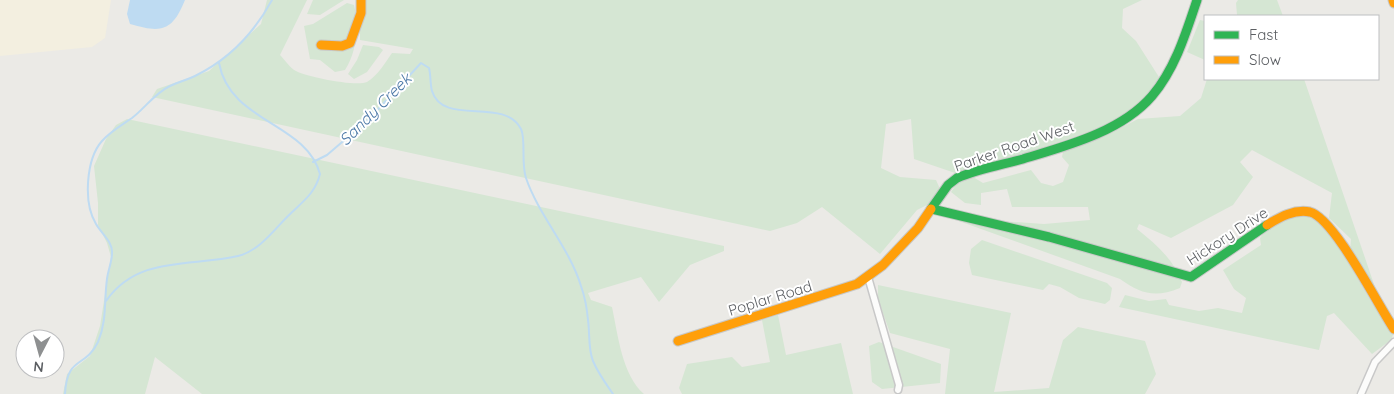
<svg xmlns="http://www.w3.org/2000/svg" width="1394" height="394" viewBox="0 0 1394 394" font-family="Quicksand,sans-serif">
  <rect width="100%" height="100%" fill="#ebeae6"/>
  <path fill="#f3efe0" d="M0,0H111L105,38L92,47L0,56Z"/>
  <path fill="#d5e6d3" d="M267,0H307L280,55C285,60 290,68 296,71C307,77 357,87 367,82C378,75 385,63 392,53L410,54L413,49L360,40V9L357,0H1142L1123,9L1122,28L1136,41L1159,77L1142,102L1125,115L1094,130L1017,157L958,174L914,159L911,119L886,124L881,168L900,177L936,180L940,189L933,202L917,210L880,254L822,207L797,223L770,231L152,97L157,89L209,71L261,24Z
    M313,0H344L320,15L307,14Z
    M1238,0H1277L1283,16L1237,15L1236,3Z
    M347,3L354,5C359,25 357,52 345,70L335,72L320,60L310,59L304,26L313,24Z
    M1200,20L1205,21V60L1187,52Z
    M363,45L379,47L383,50L367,72L354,79L348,74L357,60Z
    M1207,79H1304L1378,296L1350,252L1351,239L1329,218L1332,193L1252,150L1240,162L1253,177L1233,205L1171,238L1139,224L1137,229C1157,245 1172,258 1182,282L1180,288C1155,298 1141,294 1120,279L942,215L946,207L1000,221L1044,224L1090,220L1088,207H1012L1007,189L981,193V205L965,203L951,192L959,181L973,177L983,183L1031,170L1041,183L1053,186L1063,182L1069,165L1062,157L1063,152L1101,138L1138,119L1180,116L1201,98Z
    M127,119L724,246V251L690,265L659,302L641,277L588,293L591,300L612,307C618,335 622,375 644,394H202L155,357L145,394H63L67,374L90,356L100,326L111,257L107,243L98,225V203L94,166L106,139L116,125Z
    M1290,215H1309L1319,219L1331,233L1372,303L1394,332L1391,340L1372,354L1334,313L1327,316L1319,350L1119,307L1125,295L1149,301L1166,299L1169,305L1199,311L1218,308L1242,313L1246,298L1234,289L1223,270L1261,245L1260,238L1266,230Z
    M982,240L1107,283L1112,288L1110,300L1105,304L1079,298L1060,287L1049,284L1043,290L972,275L969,263L971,249Z
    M878,285L1011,313L994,392L1049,388L1063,340L1078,327L1145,341L1156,374L1145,394H945L950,349L890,333L878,299Z
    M778,315L786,355L841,343L853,394H682L679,388L687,364L732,357L742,367L770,362L762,320Z
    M879,342L941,364L940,383L882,389L872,382L869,346Z"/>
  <path fill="#bedbf2" d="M130,0H185C172,32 161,33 130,24L127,14Z"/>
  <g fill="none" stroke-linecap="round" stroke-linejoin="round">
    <path stroke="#bedbf2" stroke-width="2" d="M313,162L327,155L369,119L421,63L429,68C431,76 430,84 432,91C443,127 504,96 521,129C526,139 521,164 526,178C539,216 569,247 581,286C585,297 587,309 588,320C590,334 588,349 593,361C598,373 606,384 613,394
      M106,301C138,255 191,267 238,256C259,251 274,230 288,216C302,202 315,194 320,174C306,122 230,123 219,63
      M65,394C67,355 85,369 98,342C107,321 104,301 107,279C108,270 112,262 112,253C113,242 101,233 96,224C83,203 86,159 102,141C111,131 122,125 132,118C145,108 155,93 170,86C178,82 187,80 195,76C228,60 254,33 272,0"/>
    <defs>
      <path id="street" d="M868,277L899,385L898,390
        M1361,394L1375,362L1394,342"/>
      <path id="fast" d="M931,209L948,185L957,178C978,169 1001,165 1023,159C1066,146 1121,132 1152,96C1175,69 1186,33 1197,0
        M932,209L1049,237L1191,277L1267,225"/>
      <path id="slow" d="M1393,0L1394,3
        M321,45L342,46L350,43L361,13V0
        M1267,225C1280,217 1294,209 1310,212C1334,218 1378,305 1394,329
        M678,341L857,284L883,265L918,228L931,209"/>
    </defs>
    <use href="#street" stroke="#c8c8c8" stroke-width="9"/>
    <use href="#fast" stroke="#c8c8c7" stroke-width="11"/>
    <use href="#slow" stroke="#c8c8c7" stroke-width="11"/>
    <use href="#street" stroke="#fcfcfb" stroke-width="6"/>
    <use href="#fast" stroke="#30b455" stroke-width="9"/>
    <use href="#slow" stroke="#ff9f0a" stroke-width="9"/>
  </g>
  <g text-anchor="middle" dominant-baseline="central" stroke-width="4" stroke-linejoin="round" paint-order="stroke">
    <g font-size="15" fill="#5c5f63" stroke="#fff">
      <text transform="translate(1014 146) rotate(-19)">Parker Road West</text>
      <text transform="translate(1227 236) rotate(-33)">Hickory Drive</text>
      <text transform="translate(770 298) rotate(-17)">Poplar Road</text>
    </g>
    <g font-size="16" font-style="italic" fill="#4a77a6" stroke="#fff">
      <text transform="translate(375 109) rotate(-45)">Sandy Creek</text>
    </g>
  </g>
  <rect x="1204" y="15" width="175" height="65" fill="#ffffff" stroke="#bebfc1"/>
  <rect x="1214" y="31" width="25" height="8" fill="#30b455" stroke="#bebfc1"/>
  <text x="1249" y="40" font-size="15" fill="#5c5f63">Fast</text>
  <rect x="1214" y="56" width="25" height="8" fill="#ff9f0a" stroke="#bebfc1"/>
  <text x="1249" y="65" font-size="15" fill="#5c5f63">Slow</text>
  <g transform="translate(40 354) rotate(186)"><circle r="24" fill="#ffffff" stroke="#bebfc1"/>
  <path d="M0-4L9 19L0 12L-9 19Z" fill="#8e9091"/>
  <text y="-8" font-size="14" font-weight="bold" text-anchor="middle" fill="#5c5f63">N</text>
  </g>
</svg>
